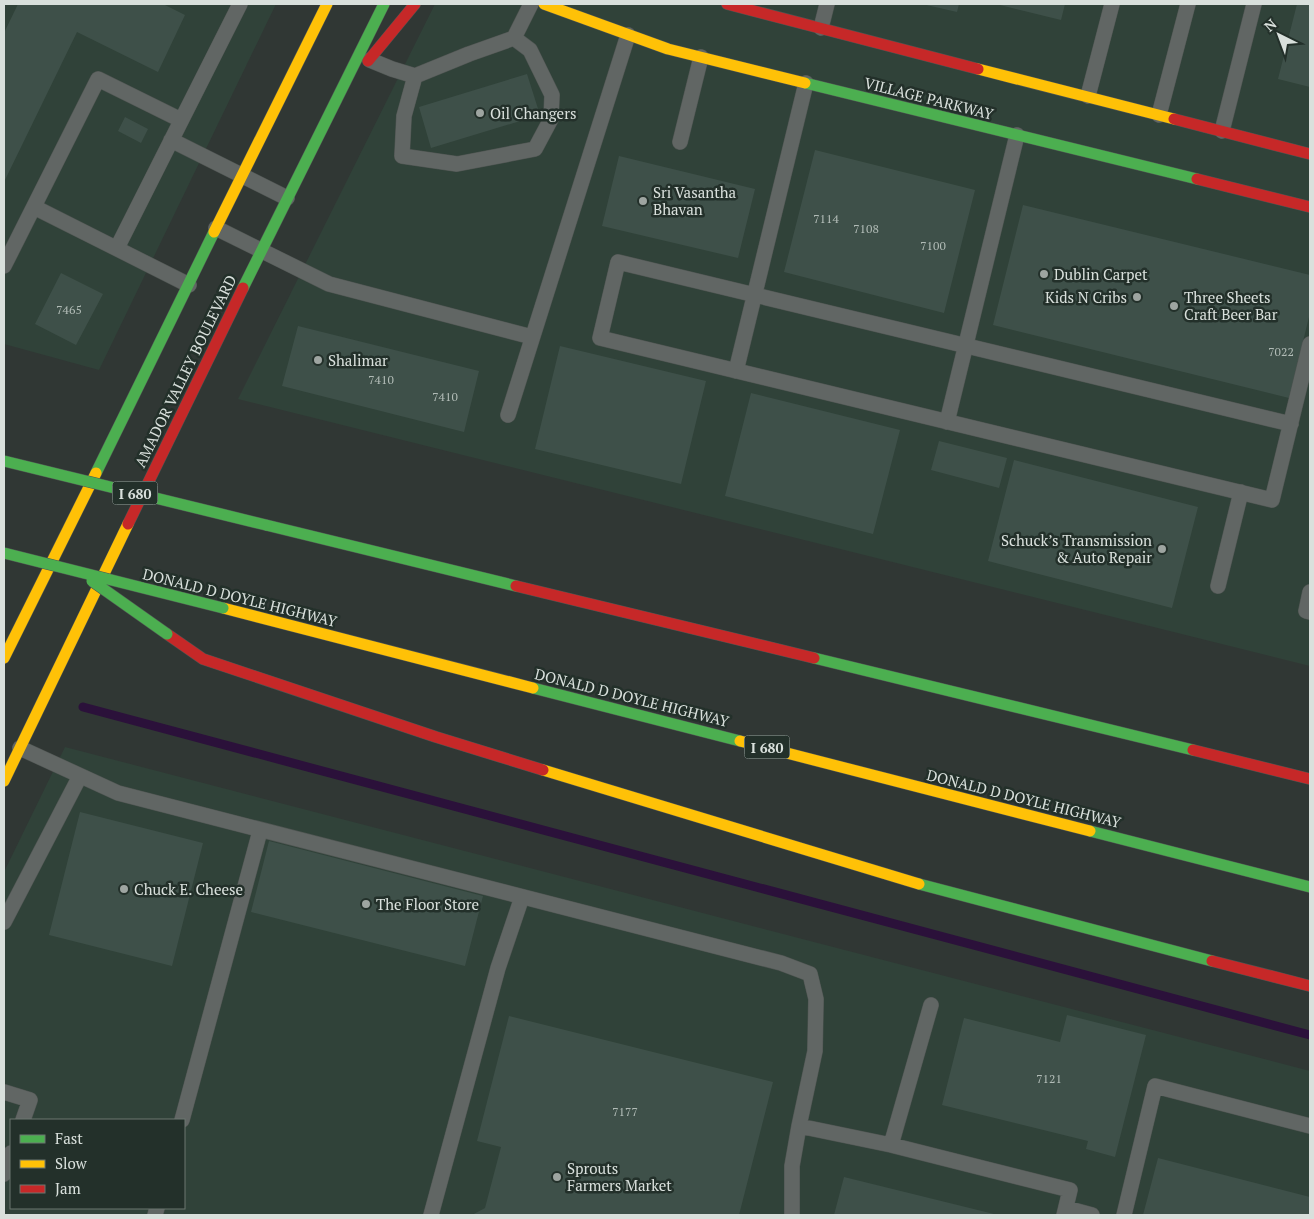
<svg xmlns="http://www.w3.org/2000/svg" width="1314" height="1219" viewBox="0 0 1314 1219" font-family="'PT Serif',serif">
  <rect width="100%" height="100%" fill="#303734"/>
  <path fill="#304239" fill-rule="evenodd" d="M4,4H276L99,370L4,344Z
    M435,4H1310V666L238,399Z
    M65,747L1310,1071V1215H4V872ZM11,1120H184V1208H11Z"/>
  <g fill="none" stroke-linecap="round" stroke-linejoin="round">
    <path stroke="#2b113a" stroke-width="9" d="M83,707L1310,1035"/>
  </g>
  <path fill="#3e5049" d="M18,4H163L185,15L158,72L77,32L4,182V33Z
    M922,4H959L957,12Z
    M996,4H1065L1061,20Z
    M1297,4H1310V87L1278,79Z
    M527,74L540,115L431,148L419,107Z
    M125,117L148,129L141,143L118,131Z
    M815,150L975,190L944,313L784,272Z
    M619,156L755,189L738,258L602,226Z
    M1023,205L1310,275V313L1289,398L993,325Z
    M61,273L103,294L76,345L35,324Z
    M298,326L479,371L464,432L282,386Z
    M560,346L706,381L681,484L535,449Z
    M751,393L900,430L873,534L725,496Z
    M939,441L1007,458L999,488L931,470Z
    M1014,460L1198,507L1172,608L988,561Z
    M80,812L203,843L172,966L49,935Z
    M269,841L483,896L465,966L251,912Z
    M1067,1015L1146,1035L1115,1157L1086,1149L1088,1141L942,1105L964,1018L1060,1042Z
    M509,1016L773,1082L739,1215H472L485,1208L501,1147L477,1141Z
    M1158,1158L1310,1197V1215H1143Z
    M844,1177L998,1215H834Z"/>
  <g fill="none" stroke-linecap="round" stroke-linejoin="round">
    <defs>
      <path id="lane" d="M821,28L827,4
        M370,60L392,69L415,76L404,116L402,156L457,164L535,149L551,119L552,95L530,50L514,38
        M415,76L469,54L514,38L531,4
        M1088,96L1112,4
        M1159,115L1188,4
        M1222,131L1254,4
        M171,140L287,198
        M680,142L701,57
        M34,207L189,285
        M216,228L329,284L532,337
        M117,248L240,4
        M4,266L98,79L181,120
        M736,371L806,83
        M508,415L628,35
        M947,422L1017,135
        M1291,424L618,262L600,338L1272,500L1310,344
        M1218,586L1241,492
        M1310,592L1306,611L1310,612
        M20,748L118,793L781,963L810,974L816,999L815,1051L799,1126L792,1166V1215
        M4,922L80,776
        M931,1005L891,1145L1070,1190L1064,1215
        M4,1092L30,1100L23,1120
        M182,1120L260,831
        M799,1126L891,1145
        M4,1174L11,1153
        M1066,1208L1092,1215
        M155,1215L157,1208
        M431,1215L498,968L522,897
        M1124,1215L1155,1086L1310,1126"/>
      <path id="fast" d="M805,83L1197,179
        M243,288L384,4
        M96,473L214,232
        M266,525L516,586
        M814,658L1193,750
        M533,688L740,741
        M1090,831L1310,887
        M919,884L1212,961"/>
      <path id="slow" d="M544,4L668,49L805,83
        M978,69L1174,119
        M214,232L327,4
        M223,608L533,688
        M4,658L96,473
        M740,741L1090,831
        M543,770L919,884
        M4,781L128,524"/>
      <path id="jam" d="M727,4L978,69
        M368,61L415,4
        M1174,119L1310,154
        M1197,179L1310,207
        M128,524L243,288
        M516,586L814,658
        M167,634L203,659L436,737L543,770
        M1193,750L1310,779
        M1212,961L1310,986"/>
    </defs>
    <use href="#lane" stroke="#4f5552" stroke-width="16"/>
    <use href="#fast" stroke="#4f5552" stroke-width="12"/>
    <use href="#slow" stroke="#4f5552" stroke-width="12"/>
    <use href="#jam" stroke="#4f5552" stroke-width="12"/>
    <use href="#lane" stroke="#616664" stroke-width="15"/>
    <use href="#fast" stroke="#4caf50" stroke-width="11"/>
    <use href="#slow" stroke="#ffc107" stroke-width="11"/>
    <use href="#jam" stroke="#c62828" stroke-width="11"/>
    <defs>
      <path id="fast-bridge" d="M4,461L266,525
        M4,553L223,608
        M92,581L167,634"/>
    </defs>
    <use href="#fast-bridge" stroke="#4f5552" stroke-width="12" stroke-linecap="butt"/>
    <use href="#fast-bridge" stroke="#4caf50" stroke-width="11"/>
  </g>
  <g fill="#9ea5a1" stroke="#23302a" stroke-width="2">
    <circle cx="480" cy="113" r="5"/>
    <circle cx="643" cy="201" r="5"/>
    <circle cx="1044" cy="274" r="5"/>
    <circle cx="1137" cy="297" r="5"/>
    <circle cx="1174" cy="306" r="5"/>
    <circle cx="318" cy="360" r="5"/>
    <circle cx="1162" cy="549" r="5"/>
    <circle cx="124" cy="889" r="5"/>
    <circle cx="366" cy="904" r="5"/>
    <circle cx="557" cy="1177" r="5"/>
  </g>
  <g text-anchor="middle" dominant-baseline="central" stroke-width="5" stroke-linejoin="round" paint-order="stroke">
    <g font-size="12" fill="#b2bcb7">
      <text x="826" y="218">7114</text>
      <text x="866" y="228">7108</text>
      <text x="933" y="245">7100</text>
      <text x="69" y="309">7465</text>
      <text x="1281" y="351">7022</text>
      <text x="381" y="379">7410</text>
      <text x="445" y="396">7410</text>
      <text x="1049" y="1078">7121</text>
      <text x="625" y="1111">7177</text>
    </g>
    <g fill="#23302a" stroke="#a2aba7" stroke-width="1">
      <rect x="112.5" y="481.5" width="45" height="23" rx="4"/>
      <rect x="744.5" y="735.5" width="45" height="23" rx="4"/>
    </g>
    <g font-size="14" font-weight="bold" fill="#d9e0dc">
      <text x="135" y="493">I 680</text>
      <text x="767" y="747">I 680</text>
    </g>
    <g font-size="15" fill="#d9e0dc" stroke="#23302a">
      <text transform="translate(929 98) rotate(14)">VILLAGE PARKWAY</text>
      <text transform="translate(185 371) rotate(-64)">AMADOR VALLEY BOULEVARD</text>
      <text transform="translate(240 597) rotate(14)">DONALD D DOYLE HIGHWAY</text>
      <text transform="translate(632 697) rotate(14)">DONALD D DOYLE HIGHWAY</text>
      <text transform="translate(1024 798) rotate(14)">DONALD D DOYLE HIGHWAY</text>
    </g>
    <g font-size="15" fill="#d9e0dc" stroke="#23302a" text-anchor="start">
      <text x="490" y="113">Oil Changers</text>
      <text x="653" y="192">Sri Vasantha<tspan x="653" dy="17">Bhavan</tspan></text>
      <text x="1054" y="274">Dublin Carpet</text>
      <text x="1127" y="297" text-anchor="end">Kids N Cribs</text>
      <text x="1184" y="297">Three Sheets<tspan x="1184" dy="17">Craft Beer Bar</tspan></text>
      <text x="328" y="360">Shalimar</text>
      <text x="1152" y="540" text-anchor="end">Schuck’s Transmission<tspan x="1152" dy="17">&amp; Auto Repair</tspan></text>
      <text x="134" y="889">Chuck E. Cheese</text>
      <text x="376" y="904">The Floor Store</text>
      <text x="567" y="1168">Sprouts<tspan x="567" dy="17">Farmers Market</tspan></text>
    </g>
  </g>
  <rect width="1314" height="1219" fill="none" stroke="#d9e0dc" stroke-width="10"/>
  <rect x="10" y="1119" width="175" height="90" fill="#23302a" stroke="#6c7671"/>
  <rect x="20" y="1135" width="25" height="8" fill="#4caf50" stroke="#6c7671"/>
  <text x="55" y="1144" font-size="15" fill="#d9e0dc">Fast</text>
  <rect x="20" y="1160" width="25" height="8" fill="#ffc107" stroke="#6c7671"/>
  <text x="55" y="1169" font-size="15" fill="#d9e0dc">Slow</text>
  <rect x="20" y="1185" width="25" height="8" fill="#c62828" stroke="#6c7671"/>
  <text x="55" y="1194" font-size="15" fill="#d9e0dc">Jam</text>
  <g transform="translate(1279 35) rotate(318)" stroke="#23302a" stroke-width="4" paint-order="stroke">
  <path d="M0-4L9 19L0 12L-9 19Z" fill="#d9e0dc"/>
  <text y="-8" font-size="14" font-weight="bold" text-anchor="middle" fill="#d9e0dc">N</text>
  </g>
</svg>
